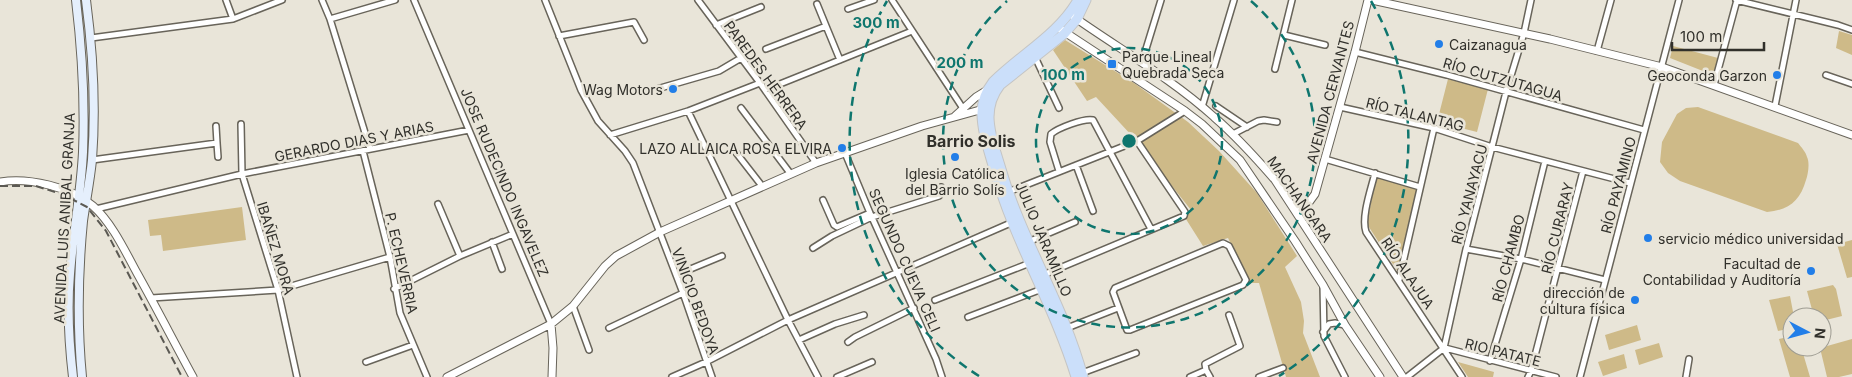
<svg xmlns="http://www.w3.org/2000/svg" width="1852" height="377" viewBox="0 0 1852 377" font-family="Inter,sans-serif">
  <rect width="100%" height="100%" fill="#e9e5d9"/>
  <path fill="#ceba88" d="M1839,31L1852,35V55L1836,48Z
    M1065,40L1134,83L1188,122L1219,151L1257,193L1297,256L1285,267L1301,302L1304,321L1303,333L1320,377H1286L1259,283H1250L1228,238L1203,246L1184,216L1191,210L1133,137L1096,97L1087,101L1053,50Z
    M1673,46L1718,58L1713,75L1670,58Z
    M1448,79L1488,89L1477,132L1437,122Z
    M1698,107L1798,143C1801,147 1806,152 1807,157C1810,163 1808,174 1806,180C1800,201 1789,210 1767,212L1680,181L1668,173L1660,162L1662,142L1677,114L1686,108Z
    M1376,176L1418,188L1398,272L1367,224Z
    M242,207L246,240L163,251L161,235L150,236L148,220Z
    M1852,240V277L1847,278L1837,244Z
    M1833,285L1836,289L1842,316L1822,321V317H1814L1807,291Z
    M1790,296L1794,317H1792V328L1778,331L1769,300Z
    M1637,325L1641,340L1609,350L1605,335Z
    M1792,336V347H1811L1802,350L1810,377H1790L1779,339Z
    M1852,339V374L1839,377H1827L1820,348Z
    M1659,343L1663,357L1639,365L1635,350Z
    M1624,354L1627,368L1603,376L1598,362Z
    M1458,362L1494,372L1493,377H1468Z"/>
  <g fill="none" stroke-linecap="round" stroke-linejoin="round">
    <defs>
      <path id="minor" d="M226,0L233,19
        M322,0L330,19L370,149
        M414,0L551,324
        M545,0L581,90L598,121L625,151L633,163L683,293L712,377
        M698,0L760,83L816,163
        M892,0L964,110
        M1736,0L1838,25L1852,30
        M817,4L826,26
        M848,9L874,0
        M330,19L395,0
        M716,25L761,7
        M1284,35L1325,45
        M559,36L634,22L644,40
        M91,38L233,19L282,0
        M766,49L826,26L840,60
        M1597,51L1611,0
        M1355,52L1447,75L1644,130
        M1035,57L1059,108
        M1142,62L1161,0
        M1275,69L1292,0
        M1826,75L1852,84
        M1714,85L1737,0
        M765,90L912,31
        M623,92L650,91L719,71L741,58
        M1216,106L1247,127
        M1775,106L1796,0
        M1202,107L1234,0
        M1340,107L1434,128L1492,147L1630,183
        M741,108L790,173
        M688,111L788,320L818,377
        M241,124L242,174L278,290L297,377
        M1233,134L1258,121L1264,120L1277,122
        M610,135L688,111L760,83
        M217,143L218,157
        M734,150L762,186
        M363,151L390,257L400,313L427,377
        M845,153L870,213L936,359L942,377
        M1325,159L1420,187
        M92,160L217,143L216,126
        M1076,165L1093,211
        M1059,171L1050,142L1051,134C1058,128 1084,118 1093,120L1151,229
        M1375,173C1371,189 1361,217 1366,232L1462,377
        M1008,192L1137,141L1185,111
        M823,200L834,225L837,227L870,213
        M438,204L460,256
        M96,209L242,174L469,130
        M492,242L502,269
        M1028,242L1075,222
        M1223,243L1229,246L1246,280L1243,285L1130,330H1127L1113,292L1115,288Z
        M813,248L832,236L872,217L939,196L942,192L941,187
        M1466,249L1521,259L1605,280
        M676,275L722,256
        M1043,275L1184,216L1185,212L1137,141
        M1399,280L1434,128
        M1323,285L1324,336L1345,377
        M394,289L460,256L513,234
        M151,298L278,290L390,257
        M935,300L1030,263
        M573,306L589,350
        M968,317L1042,289
        M609,328L683,293
        M1067,328L1118,308
        M1323,332L1329,324L1335,323L1345,325
        M799,340L835,324L864,315
        M848,342L855,337L914,308
        M1445,348L1556,377
        M1490,361L1521,259L1545,161
        M366,362L413,345
        M1206,370L1205,364L1240,346L1229,315
        M1082,373L1136,353
        M672,377L706,362L788,320L1013,222
        M837,377L872,362
        M1190,377L1206,370L1210,377
        M1259,377L1283,368
        M1407,377L1444,348L1466,249L1506,92L1524,33L1531,0
        M1528,377L1531,371L1583,171
        M1580,377L1679,0
        M1686,377L1689,359"/>
      <path id="tertiary" d="M1372,0L1550,39L1662,67L1852,135
        M1074,17C1121,50 1172,79 1214,117C1236,136 1256,158 1275,180L1403,377
        M1057,27L1185,111L1202,124L1240,160L1295,241L1323,285L1345,325L1380,377
        M955,116L976,97L989,89
        M0,182C28,177 71,187 93,206C112,223 125,251 137,273C156,307 174,342 193,377
        M1296,212L1307,205L1315,194L1355,52L1368,0
        M551,324L553,348L552,377
        M447,377L551,324L573,306L605,266L616,256L660,232L816,163L922,126L987,108"/>
      <path id="secondary" d="M73,377C69,343 67,308 70,274C73,233 81,193 83,152C85,102 82,50 76,0
        M82,377C77,325 78,273 83,221C86,200 90,180 92,160C96,107 93,53 86,0"/>
      <path id="primary" d="M1076,377C1054,305 1014,241 994,169C989,151 982,132 982,113C982,101 986,91 993,82C1021,54 1058,35 1078,0
        M1083,377C1064,305 1022,241 1001,169C996,152 989,134 989,117C989,105 993,94 1000,85L1064,34L1077,19L1086,0"/>
    </defs>
    <use href="#minor" stroke="#68645a" stroke-width="8"/>
    <use href="#tertiary" stroke="#68645a" stroke-width="9"/>
    <use href="#secondary" stroke="#68645a" stroke-width="10"/>
    <use href="#primary" stroke="#c5c5c4" stroke-width="11"/>
    <use href="#minor" stroke="#fff" stroke-width="5"/>
    <use href="#tertiary" stroke="#fff" stroke-width="7"/>
    <use href="#secondary" stroke="#e5effc" stroke-width="8"/>
    <use href="#primary" stroke="#cbdffa" stroke-width="9"/>
    <path stroke="#5b5953" stroke-width="2" stroke-dasharray="8 4" stroke-linecap="butt" d="M0,186H36L64,195L87,207L106,231L182,377"/>
  </g>
  <g fill="none" stroke="#0f766e" stroke-width="2.5" stroke-dasharray="9 6">
    <circle cx="1129" cy="141" r="93"/>
    <path d="M1251 1A186 186 0 1 1 1007 1"/>
    <path d="M979 376A279 279 0 0 1 887 1M1371 1A279 279 0 0 1 1279 376"/>
  </g>
  <g fill="#227ee8" stroke="#e9e5d9" stroke-width="2">
    <circle cx="1439" cy="44" r="5"/>
    <rect x="1107" y="59" width="10" height="10" rx="2.5"/>
    <circle cx="1777" cy="75" r="5"/>
    <circle cx="673" cy="89" r="5"/>
    <circle cx="842" cy="148" r="5"/>
    <circle cx="955" cy="157" r="5"/>
    <circle cx="1648" cy="238" r="5"/>
    <circle cx="1811" cy="271" r="5"/>
    <circle cx="1635" cy="300" r="5"/>
  </g>
  <g text-anchor="middle" dominant-baseline="central" stroke-width="5" stroke-linejoin="round" paint-order="stroke">
    <g font-size="14" fill="#31302b" stroke="#e9e5d9" text-anchor="end">
      <text x="1449" y="44" text-anchor="start">Caizanagua</text>
      <text x="1122" y="56" text-anchor="start">Parque Lineal<tspan x="1122" dy="16">Quebrada Seca</tspan></text>
      <text x="1767" y="75">Geoconda Garzon</text>
      <text x="663" y="89">Wag Motors</text>
      <text x="832" y="148">LAZO ALLAICA ROSA ELVIRA</text>
      <text x="955" y="173" text-anchor="middle">Iglesia Católica<tspan x="955" dy="16">del Barrio Solís</tspan></text>
      <text x="1658" y="238" text-anchor="start">servicio médico universidad</text>
      <text x="1801" y="263">Facultad de<tspan x="1801" dy="16">Contabilidad y Auditoría</tspan></text>
      <text x="1625" y="292">dirección de<tspan x="1625" dy="16">cultura física</tspan></text>
    </g>
    <g font-size="14" fill="#31302b" stroke="#e9e5d9">
      <text transform="translate(766 75) rotate(54)">PAREDES HERRERA</text>
      <text transform="translate(1503 79) rotate(16)">RÍO CUTZUTAGUA</text>
      <text transform="translate(1330 92) rotate(-75)">AVENIDA CERVANTES</text>
      <text transform="translate(1415 114) rotate(14)">RÍO TALANTAG</text>
      <text transform="translate(354 141) rotate(-11)">GERARDO DIAS Y ARIAS</text>
      <text transform="translate(505 182) rotate(67)">JOSE RUDECINDO INGAVELEZ</text>
      <text transform="translate(1618 185) rotate(-75)">RÍO PAYAMINO</text>
      <text transform="translate(1469 194) rotate(-75)">RÍO YANAYACU</text>
      <text transform="translate(1300 199) rotate(55)">MACHANGARA</text>
      <text transform="translate(64 218) rotate(-87)">AVENIDA LUIS ANIBAL GRANJA</text>
      <text transform="translate(1557 228) rotate(-76)">RÍO CURARAY</text>
      <text transform="translate(1044 239) rotate(67)">JULIO JARAMILLO</text>
      <text transform="translate(276 248) rotate(73)">IBAÑEZ MORA</text>
      <text transform="translate(1508 258) rotate(-75)">RÍO CHAMBO</text>
      <text transform="translate(905 260) rotate(66)">SEGUNDO CUEVA CELI</text>
      <text transform="translate(402 263) rotate(77)">P. ECHEVERRIA</text>
      <text transform="translate(1408 273) rotate(56)">RÍO ALAJUA</text>
      <text transform="translate(696 301) rotate(70)">VINICIO BEDOYA</text>
      <text transform="translate(1503 352) rotate(14)">RIO PATATE</text>
    </g>
    <g font-size="16" font-weight="bold" fill="#31302b" stroke="#e9e5d9">
      <text x="971" y="141">Barrio Solis</text>
    </g>
  </g>
  <circle cx="1129" cy="141" r="8" fill="#0f766e" stroke="#e9e5d9" stroke-width="2.5"/>
  <g font-size="15" text-anchor="middle" font-weight="bold" fill="#0f766e" stroke="#e9e5d9" stroke-width="5" stroke-linejoin="round" paint-order="stroke">
    <text x="876" y="28">300 m</text>
    <text x="960" y="68">200 m</text>
    <text x="1063" y="80">100 m</text>
  </g>
  <g transform="translate(1807 332) rotate(96)"><circle r="24" fill="#e9e5d9" stroke="#9f9d93"/>
  <path d="M0-4L9 19L0 12L-9 19Z" fill="#227ee8"/>
  <text y="-8" font-size="14" font-weight="bold" text-anchor="middle" fill="#31302b">N</text>
  </g>
  <path d="M1672 42v8h92v-8" fill="none" stroke="#31302b" stroke-width="2.5"/>
  <text x="1680" y="42" font-size="15" fill="#31302b" stroke="#e9e5d9" stroke-width="4" paint-order="stroke">100 m</text>
</svg>
